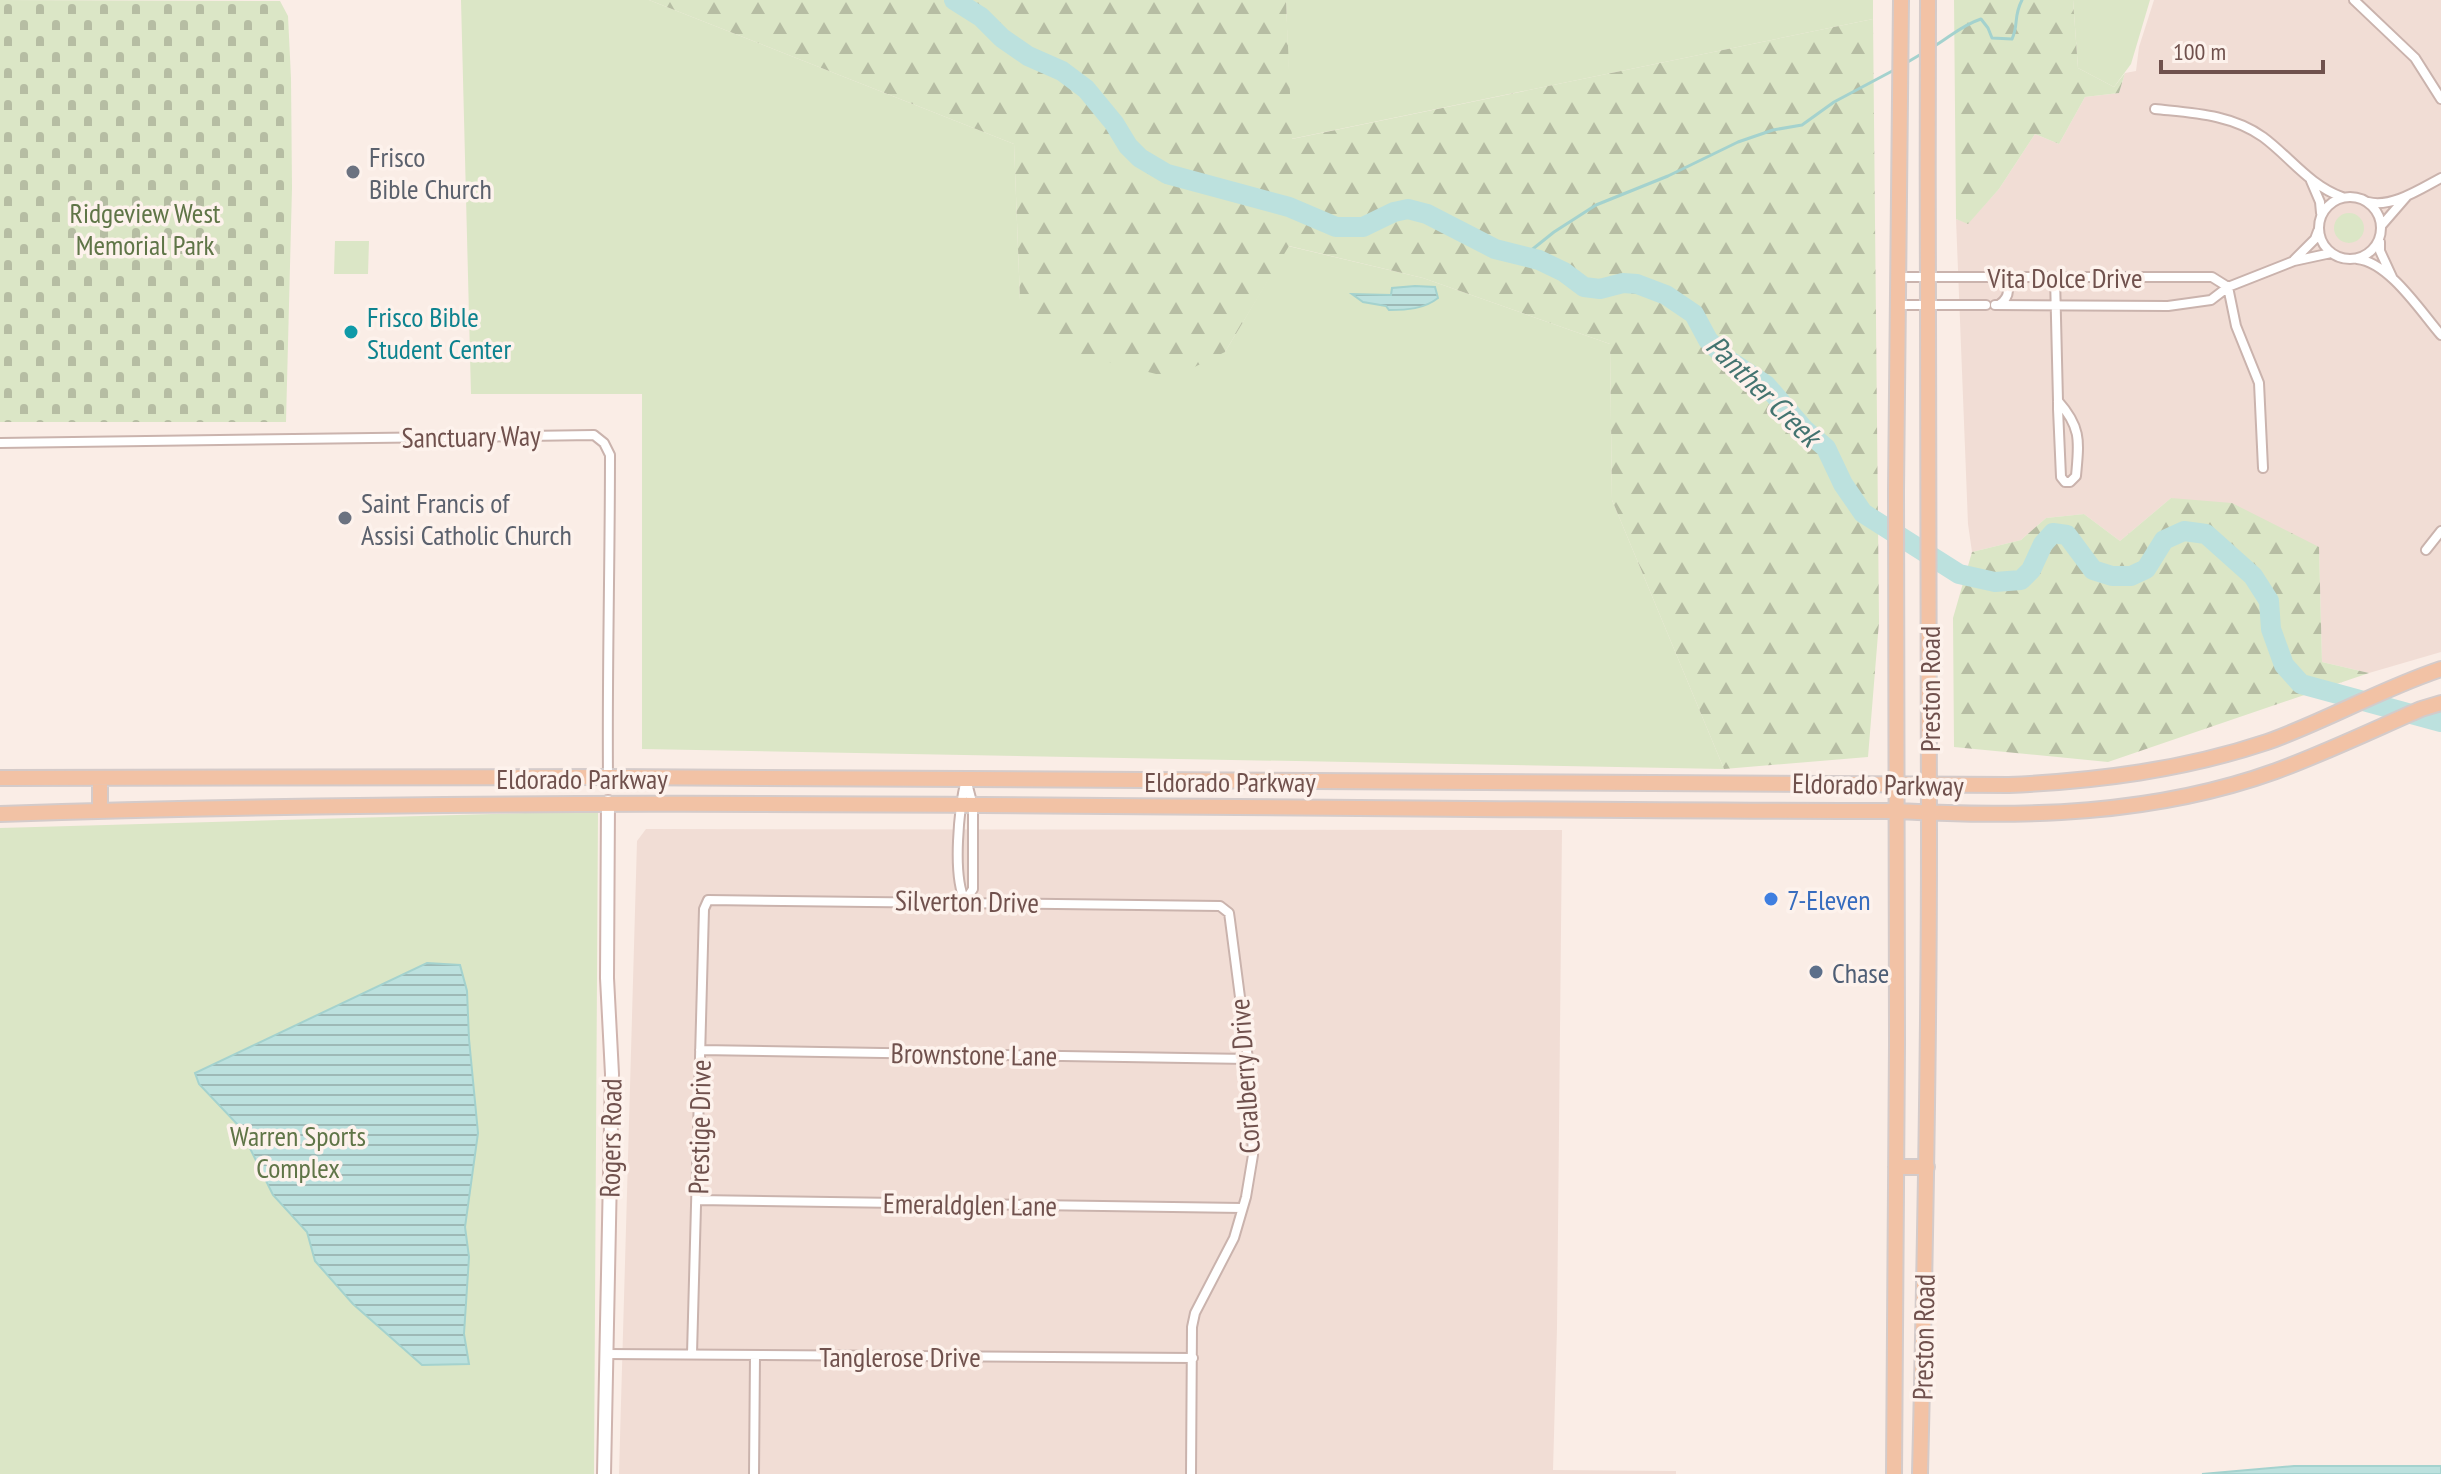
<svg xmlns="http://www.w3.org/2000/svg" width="2441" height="1474" viewBox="0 0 2441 1474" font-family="'PT Sans Narrow',sans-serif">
  <defs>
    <pattern id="forest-firs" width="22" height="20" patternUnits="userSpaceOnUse" patternTransform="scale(2)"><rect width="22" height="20" fill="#dbe6c6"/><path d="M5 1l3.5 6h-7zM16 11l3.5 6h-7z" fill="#b6bda3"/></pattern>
    <pattern id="cemetery-stones" width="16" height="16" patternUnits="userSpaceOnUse" patternTransform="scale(2)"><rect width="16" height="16" fill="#dbe6c6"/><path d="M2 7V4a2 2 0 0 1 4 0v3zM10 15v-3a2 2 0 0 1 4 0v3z" fill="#b6bda3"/></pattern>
    <pattern id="water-rules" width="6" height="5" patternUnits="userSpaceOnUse" patternTransform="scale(2)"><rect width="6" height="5" fill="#bce1de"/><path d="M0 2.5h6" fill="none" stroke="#9db9b6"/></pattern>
  </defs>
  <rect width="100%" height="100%" fill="#faede6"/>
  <path fill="#f1ddd5" d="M2154,0H2441V652L2369,673L2322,662L2319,547L2171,498L2120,541L2084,514L2046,518L2021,540L1972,552L1968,524L1956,219L1968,223L1999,189L2035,134L2059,144L2085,97L2119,93L2125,73L2136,71L2139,47Z
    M646,829L1562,830L1557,1328L1553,1470L1676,1471V1474H619L637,841Z"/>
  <path fill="#dbe6c6" d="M461,0H649L1014,144L1020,300L1225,352L1288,246L1423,278L1610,344L1612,500L1724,769L642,749V394H471Z
    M1286,0H1873V19L1291,139Z
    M2073,0H2150L2131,64L2114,87L2078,68Z
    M2334 228a15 15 0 1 1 30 0a15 15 0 1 1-30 0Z
    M335,241H369L368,274H334Z
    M598,811L594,1474H0V828Z"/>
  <path fill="url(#forest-firs)" d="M649,0H1286L1292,139L1873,19L1879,622L1868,757L1724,769L1612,500L1610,344L1423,278L1289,246L1225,352L1172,378L1049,347L1020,300L1014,144Z
    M1954,0H2073L2078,68L2114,87L2125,73L2119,93L2085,97L2059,144L2035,134L1999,189L1968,224L1956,219Z
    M2171,498L2232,503L2319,547L2322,662L2369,673L2108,762L1954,747L1953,618L1972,552L2021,540L2046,518L2084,514L2120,541Z"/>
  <path fill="url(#cemetery-stones)" d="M0,0L280,1L288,16L291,78L292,188L286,422H0Z"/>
  <path fill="url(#water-rules)" stroke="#a4d2ce" stroke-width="2" d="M1415,286L1435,287L1438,298C1424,309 1407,310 1389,310L1386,306L1363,302L1352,294L1391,295L1392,288Z
    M427,963L460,965L467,991L469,1039L478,1133L465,1227L469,1257L464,1334L469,1364L422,1365L353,1304L315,1261L307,1232L273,1195L239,1126L199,1084L195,1073Z
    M2294,1466H2441V1474H2202Z"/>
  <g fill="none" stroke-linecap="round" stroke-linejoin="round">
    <path stroke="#a4d2ce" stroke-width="3" d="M1933,47C1950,37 1962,25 1981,19L1988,28L1992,38L2012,39C2019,24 2013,17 2022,0
      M1906,63L1923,53
      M1524,256L1554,232L1596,205L1668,176L1738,142L1773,130L1802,125L1834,102L1896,69"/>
    <path stroke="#bce1de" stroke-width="20" d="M954,0L981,17L1002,38L1028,56L1062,71L1086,89L1114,123L1128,146L1140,158L1167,174L1289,207L1336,227H1363L1394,212L1408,209L1427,214L1495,249L1539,260L1564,272L1584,287L1600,289L1623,283L1637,284L1666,295L1694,314L1708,340L1727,359L1766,385L1804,429L1826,448L1843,484L1863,513L1959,574L1995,582L2021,580L2031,570L2043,544L2053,533L2067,535L2093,570L2112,576H2131L2146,569L2164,540L2184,531L2206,534L2253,576L2269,601L2271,629L2284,665L2301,684L2441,722"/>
    <defs>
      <path id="street" d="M2354,0L2415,58L2441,99
        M2155,109C2192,113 2231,114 2263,137C2290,157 2309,185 2342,197
        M2311,181L2320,202L2321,213
        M2319 228a31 31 0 1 1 62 0a31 31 0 1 1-62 0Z
        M2368,202C2392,208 2420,189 2441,178
        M2381,226L2407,196
        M2380,242V251L2392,277
        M2357,259C2389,262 2421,312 2441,335
        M2294,260L2315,239L2318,231
        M1900,277H2212L2228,287
        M2055,277L2058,401V409L2061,477L2065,482H2070L2076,476C2079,442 2082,428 2058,401
        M2228,287L2236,326L2259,383L2263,468
        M2000,304C2010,297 2011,285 2001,277
        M1900,305H1986
        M1995,305L2168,306L2211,300L2228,287L2294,261L2331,253
        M0,443L594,435L604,443L610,455C610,563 607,670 608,777
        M2426,550L2441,531
        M966,779L973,806V889L965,901C952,875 959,808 966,779Z
        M700,1050L1248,1059
        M697,1200L1242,1208
        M606,1354L1193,1358
        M692,1354L704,909L708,900L1220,906L1229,913L1230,920L1248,1059L1253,1155L1246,1197L1234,1238L1195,1313L1192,1327L1191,1474
        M754,1474L755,1355"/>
      <path id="secondary" d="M604,1474L612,1074L607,978L608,802"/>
      <path id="primary" d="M0,778L608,777L2009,785C2097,781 2183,770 2267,742C2326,721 2381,689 2441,669
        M100,811V778
        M0,814C632,793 1265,811 1898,811C2025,818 2154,815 2276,771C2325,753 2373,730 2421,709L2441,703
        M1896,1167H1927
        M1894,1474L1897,1044L1896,490L1901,0
        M1920,1474C1925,1262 1929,1049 1929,837C1929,558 1927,279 1928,0"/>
    </defs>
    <use href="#street" stroke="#cab3ad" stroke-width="12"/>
    <use href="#secondary" stroke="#cfb4ae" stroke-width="16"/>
    <use href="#primary" stroke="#d4cbca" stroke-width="18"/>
    <use href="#street" stroke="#fff" stroke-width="8"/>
    <use href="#secondary" stroke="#fff" stroke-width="12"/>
    <use href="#primary" stroke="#f2c2a5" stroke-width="14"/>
  </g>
  <g fill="#6b7280" stroke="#fdf2ec" stroke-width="3">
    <circle cx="353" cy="172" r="8"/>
    <circle cx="345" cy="518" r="8"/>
  </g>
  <circle fill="#0f9aa8" stroke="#fdf2ec" stroke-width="3" cx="351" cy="332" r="8"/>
  <circle fill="#3f7fe0" stroke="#fdf2ec" stroke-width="3" cx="1771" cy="899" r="8"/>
  <circle fill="#5c6f8a" stroke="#fdf2ec" stroke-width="3" cx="1816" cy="972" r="8"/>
  <g text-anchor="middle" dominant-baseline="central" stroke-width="7" stroke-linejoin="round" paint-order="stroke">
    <g font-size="28" fill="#5b616d" stroke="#fdf2ec" text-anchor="start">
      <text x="369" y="156">Frisco<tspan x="369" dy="32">Bible Church</tspan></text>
      <text x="361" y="502">Saint Francis of<tspan x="361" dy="32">Assisi Catholic Church</tspan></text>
    </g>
    <g font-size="28" fill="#5f7547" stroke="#fdf2ec">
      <text x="145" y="212">Ridgeview West<tspan x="145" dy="32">Memorial Park</tspan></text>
      <text x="298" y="1135">Warren Sports<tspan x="298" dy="32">Complex</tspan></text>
    </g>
    <g font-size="28" fill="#70514d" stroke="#fdf2ec">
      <text x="2065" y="277">Vita Dolce Drive</text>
      <text transform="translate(471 436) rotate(-1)">Sanctuary Way</text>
      <text transform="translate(1929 689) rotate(-90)">Preston Road</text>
      <text x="582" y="778">Eldorado Parkway</text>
      <text x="1230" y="781">Eldorado Parkway</text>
      <text transform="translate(1878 784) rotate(1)">Eldorado Parkway</text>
      <text transform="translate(967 901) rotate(1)">Silverton Drive</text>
      <text transform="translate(974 1054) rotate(1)">Brownstone Lane</text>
      <text transform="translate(1244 1076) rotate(-94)">Coralberry Drive</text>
      <text transform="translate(699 1127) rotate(-89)">Prestige Drive</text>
      <text transform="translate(610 1138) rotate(-89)">Rogers Road</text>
      <text transform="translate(970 1204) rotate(1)">Emeraldglen Lane</text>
      <text transform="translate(1923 1337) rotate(-89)">Preston Road</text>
      <text x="900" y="1356">Tanglerose Drive</text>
    </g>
    <g font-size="28" fill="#0d838f" stroke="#fdf2ec" text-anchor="start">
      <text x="367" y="316">Frisco Bible<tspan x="367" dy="32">Student Center</tspan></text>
    </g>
    <g font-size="28" fill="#366cbe" stroke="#fdf2ec" text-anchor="start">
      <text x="1787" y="899">7-Eleven</text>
    </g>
    <g font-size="28" fill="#4e5e75" stroke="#fdf2ec" text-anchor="start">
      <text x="1832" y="972">Chase</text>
    </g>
    <g font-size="30" font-style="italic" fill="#437470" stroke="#fdf2ec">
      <text transform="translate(1764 390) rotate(44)">Panther Creek</text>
    </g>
  </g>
  <path d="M2161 60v12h162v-12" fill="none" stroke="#70514d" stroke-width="4"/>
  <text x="2173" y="60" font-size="24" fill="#70514d" stroke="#fdf2ec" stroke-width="6" paint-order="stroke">100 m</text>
</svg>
